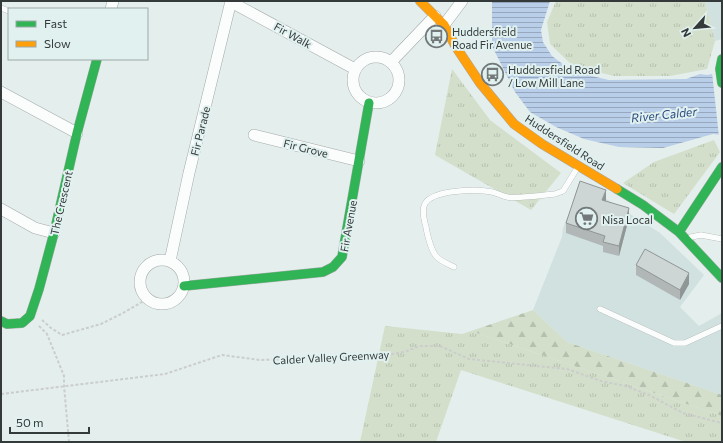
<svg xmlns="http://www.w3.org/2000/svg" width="723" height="443" viewBox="0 0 723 443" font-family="Commissioner,sans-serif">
  <defs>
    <pattern id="grass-tufts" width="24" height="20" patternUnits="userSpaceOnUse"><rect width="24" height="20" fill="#d3dfca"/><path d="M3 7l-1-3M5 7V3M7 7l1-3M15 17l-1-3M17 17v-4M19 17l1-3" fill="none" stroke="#b6c0ae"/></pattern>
    <pattern id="forest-firs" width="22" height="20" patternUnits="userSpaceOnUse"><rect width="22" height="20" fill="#d3dfca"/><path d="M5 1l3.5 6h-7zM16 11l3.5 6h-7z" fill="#b6c0ae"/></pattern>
    <pattern id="water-rules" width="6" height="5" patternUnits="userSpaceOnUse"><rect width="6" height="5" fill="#b9cee9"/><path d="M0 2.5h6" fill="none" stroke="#97a8be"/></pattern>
  </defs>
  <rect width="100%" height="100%" fill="#e4eeec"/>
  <path fill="#d0e1e0" d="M705,1H722V39L715,41Z
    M581,183L660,233L704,275L680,307L699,326L722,313V395L567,342L533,310L562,237L563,228Z"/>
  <path fill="url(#grass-tufts)" d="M556,1H705L715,41L707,69L670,76H614L573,66L550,44L547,22Z
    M452,69L490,120L561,173L531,210L435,155Z
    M714,140L720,152L674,214L623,183L654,162Z
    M385,326L462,334L471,331L722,416V442H686L461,370L436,442H360Z"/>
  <path fill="url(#forest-firs)" d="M533,310L567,342L722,395V416L471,331Z"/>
  <path fill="url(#water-rules)" d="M492,1H550L541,30L543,42L552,56L568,68L583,74L609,80L686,79L700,74L707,75L722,72V135L713,134L663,148L619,147L584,139L556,127L530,112L515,92L492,46Z"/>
  <path fill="#e4eeec" d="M722,70V137H719L712,72Z"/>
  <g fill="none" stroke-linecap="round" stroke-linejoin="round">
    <defs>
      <path id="lane" d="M1,8L9,11
        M691,237L701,235L722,239
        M454,267C448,264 440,261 436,256C431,250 427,234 426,227C424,220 422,212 424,206C429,189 478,189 492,192C497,193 502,196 507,197C516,199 545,195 555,194L563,191L576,170
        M600,309L674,343H685L722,326"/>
      <path id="street" d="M231,2L355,69
        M111,9L113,1
        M444,25L462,1
        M353 80a23 23 0 1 1 46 0a23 23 0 1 1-46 0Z
        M391,62L435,16
        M1,92L77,133
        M254,135L359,161
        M1,209L35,228L54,233
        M140 282a22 22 0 1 1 44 0a22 22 0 1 1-44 0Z
        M170,261L189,173L231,1"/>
      <path id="fast" d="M722,59L720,69L722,83
        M617,189L643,205L679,232L722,278
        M679,232L722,167
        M184,286L323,272L333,267L342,257L369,103
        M1,321L7,324L22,323L30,316L39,289L54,233L77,133L97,59"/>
      <path id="slow" d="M420,1L444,25L456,47L480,83L514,124L542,144L617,189"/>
    </defs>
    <use href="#lane" stroke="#a4aaa9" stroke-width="6"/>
    <use href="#street" stroke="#a4aaa9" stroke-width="12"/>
    <use href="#fast" stroke="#a4aaa9" stroke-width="10"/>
    <use href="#slow" stroke="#a4aaa9" stroke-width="10"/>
    <path stroke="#cbcdcd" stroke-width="2" stroke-dasharray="3 2" stroke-linecap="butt" d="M42,320L51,328L62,335L101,324L123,313L147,299
      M39,326L47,334L64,376V386L69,442
      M1,394L165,374L222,355L260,360L380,356L404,352L420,346H440L469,359L567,369L601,381L625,386L649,395L683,413L722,423"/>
    <use href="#lane" stroke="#fbfcfc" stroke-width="5.5"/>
    <use href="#street" stroke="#fbfcfc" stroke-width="11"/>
    <use href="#fast" stroke="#30b455" stroke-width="9"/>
    <use href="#slow" stroke="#ff9f0a" stroke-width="9"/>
  </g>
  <path fill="#b1b7b7" d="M605,201L629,218L619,256L603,252V246L566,233V223Z
    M636,265L689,284L680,300L636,275Z"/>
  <path fill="#909595" d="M606,190V201L602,211V200Z
    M629,208V218L619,256V246Z
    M689,273V284L680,300V290Z"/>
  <path fill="#ced5d5" stroke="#909595" d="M580,181L606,190L602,200L629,208L619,246L603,242L605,236L566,223Z
    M645,249L689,273L680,290L636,265Z"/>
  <defs>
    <symbol id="bus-ring" viewBox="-11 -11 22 22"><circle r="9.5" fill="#e1f1f0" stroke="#727978" stroke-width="1.5"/><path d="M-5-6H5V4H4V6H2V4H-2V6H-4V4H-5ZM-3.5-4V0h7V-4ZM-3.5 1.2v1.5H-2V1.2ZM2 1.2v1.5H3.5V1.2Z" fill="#727978"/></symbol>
    <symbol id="supermarket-ring" viewBox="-11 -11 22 22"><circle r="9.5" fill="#e1f1f0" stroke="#727978" stroke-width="1.5"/><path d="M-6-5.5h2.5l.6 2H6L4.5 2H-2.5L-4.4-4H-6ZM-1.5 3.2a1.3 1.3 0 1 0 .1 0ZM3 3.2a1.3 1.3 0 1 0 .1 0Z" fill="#727978"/></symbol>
  </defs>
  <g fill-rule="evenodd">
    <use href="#bus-ring" x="424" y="24" width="25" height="25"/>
    <use href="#bus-ring" x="480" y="62" width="25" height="25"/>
    <use href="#supermarket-ring" x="574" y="206" width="25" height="25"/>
  </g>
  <g text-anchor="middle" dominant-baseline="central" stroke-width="4" stroke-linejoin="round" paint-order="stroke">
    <g font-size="11" fill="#343a39" stroke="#e1f1f0" text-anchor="start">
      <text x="452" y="31">Huddersfield<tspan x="452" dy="13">Road Fir Avenue</tspan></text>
      <text x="508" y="69">Huddersfield Road<tspan x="508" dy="13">/ Low Mill Lane</tspan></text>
      <text x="602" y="219">Nisa Local</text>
    </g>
    <g font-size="11" fill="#343a39" stroke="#e1f1f0">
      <text transform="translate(293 35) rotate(29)">Fir Walk</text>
      <text transform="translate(200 131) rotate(-76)">Fir Parade</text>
      <text transform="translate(565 142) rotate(33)">Huddersfield Road</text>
      <text transform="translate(306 148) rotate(14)">Fir Grove</text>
      <text transform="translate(61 203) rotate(-77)">The Crescent</text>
      <text transform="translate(348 226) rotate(-80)">Fir Avenue</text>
      <text transform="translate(331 357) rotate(-3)">Calder Valley Greenway</text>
    </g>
    <g font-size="12" font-style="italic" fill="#2b4c7e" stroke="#e1f1f0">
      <text transform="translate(664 114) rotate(-6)">River Calder</text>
    </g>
  </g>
  <rect width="723" height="443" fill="none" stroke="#343a39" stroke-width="4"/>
  <rect x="8" y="8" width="140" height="52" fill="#e1f1f0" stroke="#9ca8a7"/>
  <rect x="16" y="21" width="20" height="6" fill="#30b455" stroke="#9ca8a7"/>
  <text x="44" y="28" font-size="12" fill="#343a39">Fast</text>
  <rect x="16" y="41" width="20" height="6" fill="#ff9f0a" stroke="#9ca8a7"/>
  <text x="44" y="48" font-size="12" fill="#343a39">Slow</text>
  <g transform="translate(695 28) rotate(243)" stroke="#e1f1f0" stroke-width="3" paint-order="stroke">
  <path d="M0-3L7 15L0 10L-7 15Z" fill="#343a39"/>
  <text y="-6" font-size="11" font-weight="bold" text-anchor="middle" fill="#343a39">N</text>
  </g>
  <path d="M10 427v6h79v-6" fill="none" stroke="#343a39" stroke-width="2"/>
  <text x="16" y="427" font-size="12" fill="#343a39" stroke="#e1f1f0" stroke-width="3" paint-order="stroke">50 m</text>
</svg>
